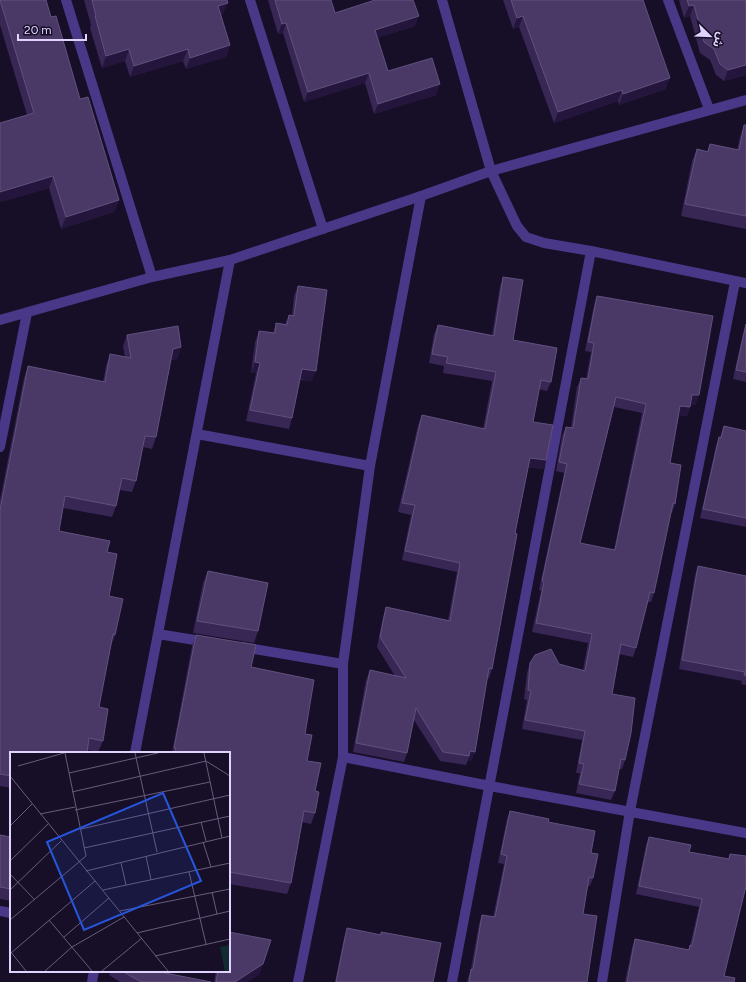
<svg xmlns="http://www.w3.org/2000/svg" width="746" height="982" viewBox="0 0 746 982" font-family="Figtree,'Noto Sans Arabic',sans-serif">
  <rect width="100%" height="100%" fill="#170e27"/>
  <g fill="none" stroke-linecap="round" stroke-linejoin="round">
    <path stroke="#493787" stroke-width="10" d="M66,0L152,277
      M250,0L323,229
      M442,0L491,171L517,226L526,237L544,243L591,251L746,283
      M668,0L709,109
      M197,434L370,466
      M0,447L27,313
      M158,634L207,642
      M242,647L343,664
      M135,753L230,260
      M343,757L490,786L746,833
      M0,911L11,913
      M92,982L94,971
      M298,982L343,757V664L370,466L421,196
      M452,982L591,251
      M602,982L630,811L735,282"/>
    <path stroke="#493787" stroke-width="10" d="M0,320L152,277L230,260L421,196L491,171L746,100"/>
  </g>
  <path fill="#382655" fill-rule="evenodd" d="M0,0H46L51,17L80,99L119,200L114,212L61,229L49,188L0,202V123L27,115L0,25Z
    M84,0H227L223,14L221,15L230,45L226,57L186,69L183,61L130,77L125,61L102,68L90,28L91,25Z
    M268,0H331L335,13L415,26L377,38L388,71L436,95L374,114L365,83L304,102L283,33L278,34Z
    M503,0H643L666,89L619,105L618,101L554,123L519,27L513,29Z
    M679,0H746V75L724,81L716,75L710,60L700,53L690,16L684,18Z
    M744,125H746V229L681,216L692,161L697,149L707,151L710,144L737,150L740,137Z
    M503,277L513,340L551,382L547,391L539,389L533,422L546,460L543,469L528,467L515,533L492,669L489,678H487L475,752L471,761L468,760L466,765L440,761L414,720L407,753L404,762L353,752L366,680L370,670L395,676L377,647L383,617L386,607L448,620L457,572L402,560L411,515L398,512L418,425L422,415L483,429L492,381L443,373L444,366L429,363L434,334L438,325L492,335L500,286Z
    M298,286L312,381L300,380L292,418L289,429L246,421L256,373H251L255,342L259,331L273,333L276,323L285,324L289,315H292L294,296Z
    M597,296L699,395L695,405L691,404L687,416L679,415L670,463L675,504L672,513H671L654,593L651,602H648L636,648L633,657L619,654L612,694L625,760L622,769H619L615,791L611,800L576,793L580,773H576L582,740L522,729L527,700L524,699L527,673L530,663L559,664L583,670L588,643L532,632L541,591L539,590L564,473L556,471L562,436L566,427L571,428L577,387L581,378L586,379L591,352L585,351L594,305ZM614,407L642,413L614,550L580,543Z
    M746,324V382L733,379L743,333Z
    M127,335L181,347L177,359L171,360L156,437L152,449L143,447L136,481L132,492L119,490L116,506L112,517L63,508L59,531L107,552L109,596L115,635L111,646L99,707L103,741L98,752L87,750L11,753V788L0,786V500L24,378L28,366L103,382L106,366L110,354L125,357L123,346Z
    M724,426L746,431V527L700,518L716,446L719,437H720Z
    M698,566L746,576V685L741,684L742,681L679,669L695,575Z
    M208,571L258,631L254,643L193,633L203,583Z
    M196,635L251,667L305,734L307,761L315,791V813L311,824L302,822L291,883L287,894L229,884V753H172L192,646Z
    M510,811L548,822L591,853L593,878L590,886H588L583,914L587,982H467L468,978L471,969L479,924L482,915L493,917L504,864L498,863L507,819Z
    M0,835L11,837V901L0,899Z
    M649,837L689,852L728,859L730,854L724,976L734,982H625L632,948L635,939L688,950L690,945L699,907L636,894L646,845Z
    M347,928L380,935L381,932L433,982H335L344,938Z
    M111,971H155L211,982H120L109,975Z
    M216,971H229L260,974L247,982H214Z"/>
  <path fill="#23153b" d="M228,3L223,14L213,18L218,6Z
    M694,5L690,16L684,18L689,6Z
    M419,16L415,26L371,40L375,30Z
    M523,16L519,27L513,29L517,18Z
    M286,23L283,33L278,34L282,24Z
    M230,45L226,57L186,69L190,58Z
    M129,49L125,61L102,68L106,56Z
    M188,49L183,61L130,77L134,66Z
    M746,65V75L724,81L728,70Z
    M369,73L365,83L304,102L308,92Z
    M670,78L666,89L619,105L623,94Z
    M440,84L436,95L374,114L378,104Z
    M622,90L618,101L554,123L558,112Z
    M53,176L49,188L0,202V192Z
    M119,200L114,212L61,229L66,217Z
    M181,347L177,359L169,360L173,349Z
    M255,362L260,363L256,373H251Z
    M302,369L316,371L312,381L298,379Z
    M692,395H699L695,405L689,404Z
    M680,406L690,407L687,416L677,415Z
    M530,458L546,460L543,469L527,467Z
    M470,751L475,752L471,761L468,760Z
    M263,964L260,974L247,982H235Z"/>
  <path fill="#4a3967" stroke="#61517f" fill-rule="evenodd" d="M0,0H46L51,17L56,16L80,99L88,97L119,200L66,217L53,176L0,192V123L34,113Z
    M92,0H227L228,3L218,6L230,45L190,58L188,49L134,66L129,49L106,56L95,16H96Z
    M275,0H331L335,13L375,0H413L419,16L375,30L388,71L432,58L440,84L378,104L369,73L308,92L286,23L282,24Z
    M511,0H643L670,78L623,94L622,90L558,112L523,16L517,18Z
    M687,0H746V65L728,70L720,64L714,49L704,42L694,5L689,6Z
    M744,125H746V216L685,204L697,149L708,152L710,144L739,150Z
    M503,277L523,280L513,340L557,348L551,382L541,380L533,422L553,425L546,460L530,458L515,533L517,534L492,669L489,668L475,752L470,751L469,756L443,752L416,708L407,753L356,743L370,670L406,678L380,637L386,607L450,621L460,563L405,551L415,505L402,503L422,415L485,429L496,372L446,363L448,357L432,354L438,325L494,336Z
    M298,286L327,290L316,371L302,369L292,418L250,410L260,363L255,362L259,331L275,333L276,323L287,325L289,315L294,316Z
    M597,296L713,316L699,395H692L690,407L680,406L670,463L681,465L675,504L673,503L654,593L650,592L636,648L621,644L612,694L635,698L631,733L625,760L621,759L615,791L579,784L584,764L579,763L585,731L525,720L531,691L528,690L530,663L535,655L551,649L559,664L585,671L592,634L536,623L544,582L542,581L567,464L559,462L566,427L573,428L581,378L588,379L594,343L588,342ZM616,397L646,404L615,550L580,543Z
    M746,324V372L736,370Z
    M178,326L181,347L173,349L156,437L145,436L136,481L122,478L116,506L65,496L59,531L110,541L107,552L117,554L109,596L123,599L115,635L113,634L99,707L108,709L103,741L89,738L87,753H11V776L0,774V510L28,366L105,382L110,354L131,358L127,335Z
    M724,426L746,431V518L703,509L719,437L721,438Z
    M698,566L746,576V676L744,675L745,672L682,660Z
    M208,571L268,583L258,631L197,621Z
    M196,635L256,645L251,667L314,680L305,734L312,735L307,761L321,763L315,791L319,792L315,813L304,811L291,883L229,872V753H175L176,748H174Z
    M510,811L549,819L548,822L595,831L591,853L598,854L593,878L589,877L583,914L597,916L587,982H469L471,969L473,970L482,915L495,917L507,856L501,854Z
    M0,835L11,837V889L0,887Z
    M649,837L691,845L689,852L729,859L730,854L746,856V886L724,976L735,978L734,982H627L635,939L689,950L690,945L692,946L702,899L639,886Z
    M347,928L381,935V932L441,943L433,982H336Z
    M229,932L271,940L263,964L235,982H216L218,971H229Z
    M122,971H155L211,982H141Z"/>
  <g transform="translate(10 752)">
    <rect width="220" height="220" fill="#170e27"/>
    <path d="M220,193V219H215L210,195Z" fill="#112c31"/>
    <path fill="none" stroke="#675d7d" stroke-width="1" d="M125,1L147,100M194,1L212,86M8,14L54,1M59,21L148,1M0,24L158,219M62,40L196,9L220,24M65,58L200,30M30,62L65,55M191,70L196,89M0,74L22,52M71,77L220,43M193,90L201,115M74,96L220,64M136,104L141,128M0,109L38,72M111,111L116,133M76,119L220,84M179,120L196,192M0,122L25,148M0,138L51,89M93,138L220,111M202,140L207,162M110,159L220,137M0,168L76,104L55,1M39,168L82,219M127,181L220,159M54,185L99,146M0,199L16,219M1,201L85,129M145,204L220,187M35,219L62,195L114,165M92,219L132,186"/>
    <path fill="#2755da" fill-opacity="0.15" stroke="#2755da" stroke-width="2" d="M153,41L191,129L74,178L37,90Z"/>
    <rect width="220" height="220" fill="none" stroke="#e0d4ff" stroke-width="2"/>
  </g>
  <g transform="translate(710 36) rotate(113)" stroke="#170e27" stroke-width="3" paint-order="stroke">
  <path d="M0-3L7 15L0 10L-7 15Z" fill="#e0d4ff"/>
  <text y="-6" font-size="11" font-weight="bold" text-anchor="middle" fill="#e0d4ff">ش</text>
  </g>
  <path d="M18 34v6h68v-6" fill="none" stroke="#e0d4ff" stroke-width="2"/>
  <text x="24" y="34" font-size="12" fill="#e0d4ff" stroke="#170e27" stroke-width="3" paint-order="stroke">20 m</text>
</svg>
